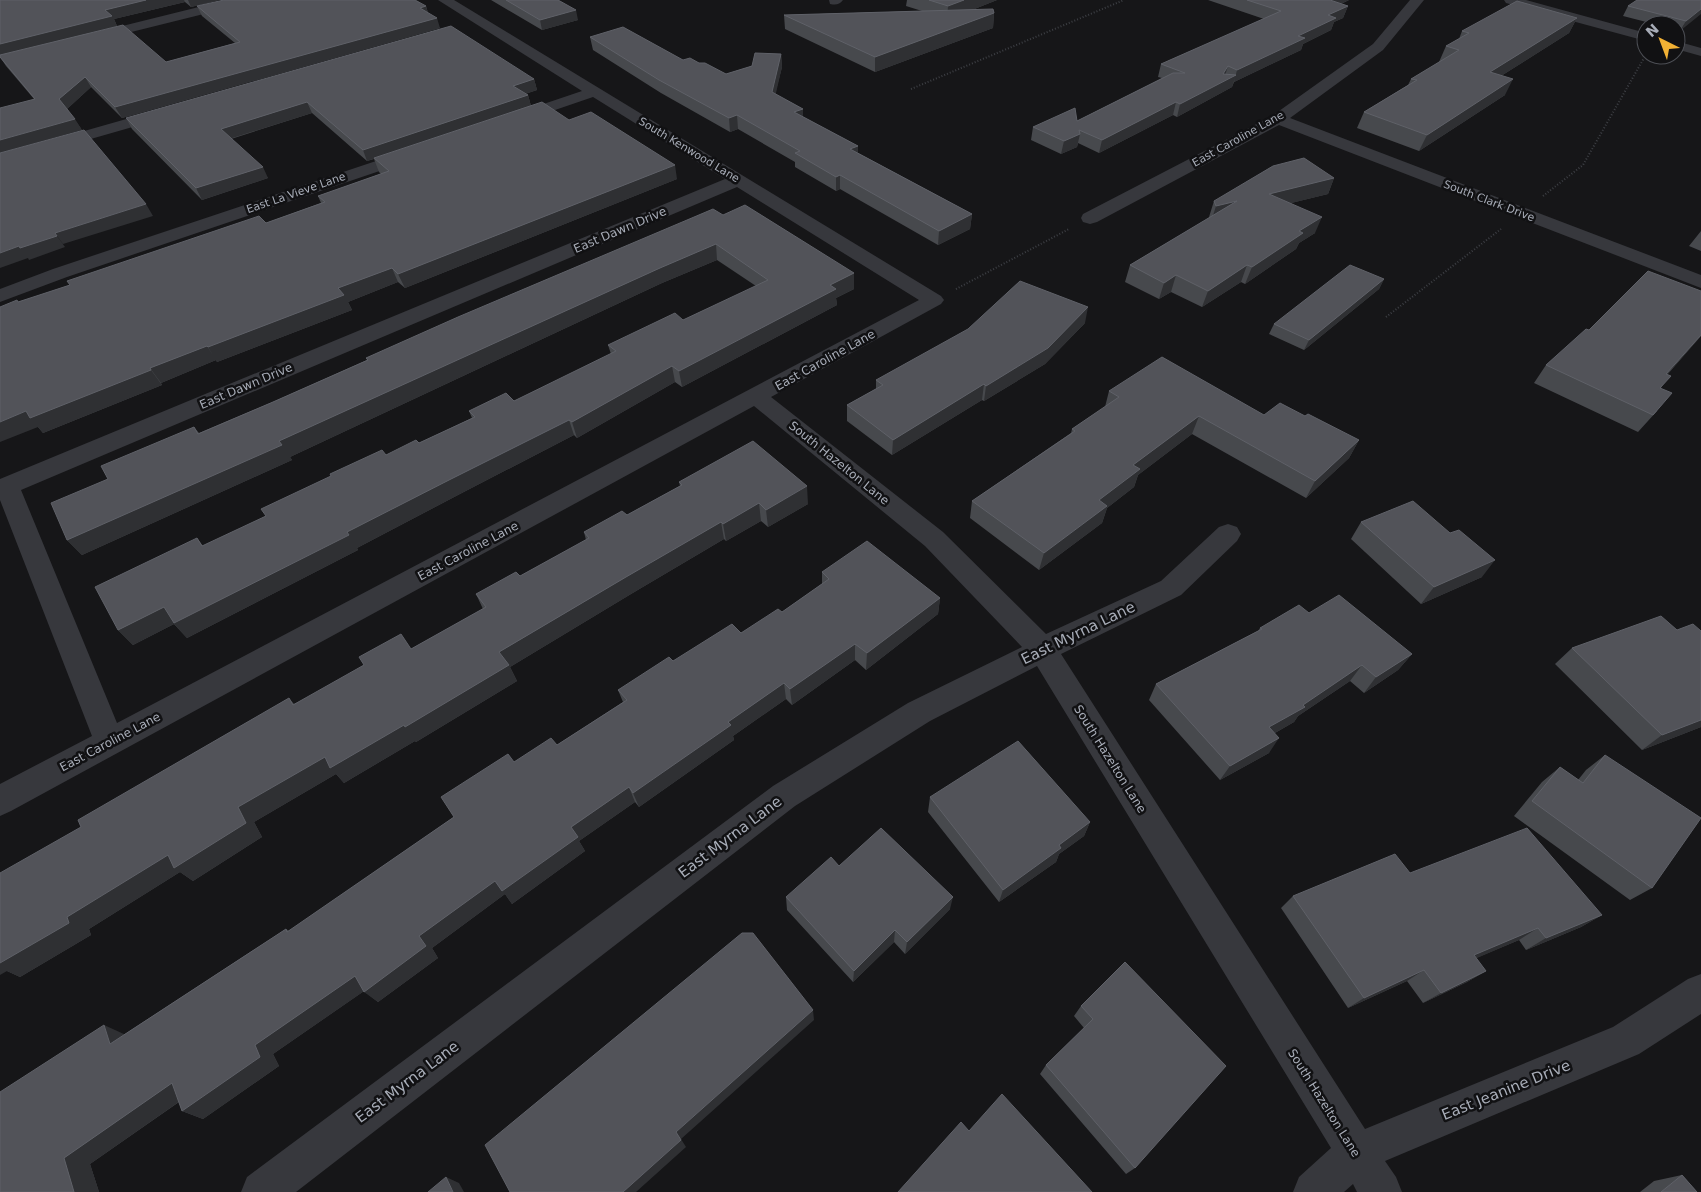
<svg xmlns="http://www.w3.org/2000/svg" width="1701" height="1192" viewBox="0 0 1701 1192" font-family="'DejaVu Sans',sans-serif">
  <rect width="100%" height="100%" fill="#161618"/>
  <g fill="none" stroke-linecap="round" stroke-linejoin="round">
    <path stroke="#3d3f44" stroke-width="2" stroke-dasharray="1 2" stroke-linecap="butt" d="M911,89L1124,0
      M1543,196L1583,165L1644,58
      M956,289L1069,229
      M1386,317L1501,229"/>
    <path fill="#37383d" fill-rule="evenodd" d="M227,0H250L248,3L91,42L86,41L84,38L86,35Z
      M438,0H454L941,296L944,300L941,304L771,397L943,532L1046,634L1161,581L1219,527L1228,524L1237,527L1241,534L1237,541L1181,595L1061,654L1365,1129L1613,1027L1688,979L1701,974V1014L1639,1054L1385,1161L1396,1177L1402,1192H1357L1353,1184L1344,1192H1293L1299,1177L1331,1148L1037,666L930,721L795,806L296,1192H241L247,1177L773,786L908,703L1022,647L925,546L754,406L11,811L0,816V784L92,736L0,500V479L725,179L593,97L520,122H508L506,119L508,116L582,91ZM737,187L919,300L117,723L21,490Z
      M829,0H843C839,5 836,5 830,4Z
      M1410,0H1424L1383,50L1290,118L1701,275V288L1279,125L1097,222L1090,224L1083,222L1081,218L1083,214L1272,116L1373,44Z
      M1504,0H1526L1646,33V41L1506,3Z
      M1676,41L1701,48V56L1676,49Z
      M165,108L171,110L173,113L171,116L0,165V155Z
      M412,149L418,150L420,154L418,158L67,277L0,302V289L53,269Z"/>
  </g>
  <path fill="#47494d" d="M0,0H219L191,7L185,2L114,19L117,26L89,33L166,62L235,43L202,16L197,6H426L428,13L440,28L122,118L91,87L67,109L82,130L34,99L6,66L0,57Z
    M491,0H558L578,20L542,30Z
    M907,0H997L972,10L994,13L993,28L875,72L785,29L784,15L922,11L906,6Z
    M1208,0H1349L1341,4L1348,6L1343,18L1334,22L1331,30L1303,44L1301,50L1234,82L1232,87L1177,117L1173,115L1099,153L1078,143L1077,147L1061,154L1031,140L1033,127L1077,121L1162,78L1158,77L1161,64L1264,19Z
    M1701,0L1680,31L1676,30V25H1658L1623,16L1628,6Z
    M1577,18L1569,33L1501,76L1505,95L1419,151L1357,128L1364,112L1408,85L1411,79L1440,62H1439L1446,46L1459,39L1462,31Z
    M590,37L683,60L699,63L726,74L752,66L781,54L782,67L775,94L803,109V117L858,146V153L972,214L970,229L938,245L840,189L836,191L795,167V162L738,129L730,132L661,93L593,50Z
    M534,79L537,90L525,94L528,95L531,106L569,120L677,179L405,288L398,282L348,302L352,310L217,362L216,360L161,383L162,385L43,433L38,427L18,302L266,223L321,203L318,196L381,174L379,172L374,159L367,161L312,113L231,139L268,178L202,200L132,129L126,118Z
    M1334,178L1328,194L1291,203L1315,233L1299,243L1296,249L1245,284L1241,282L1202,307L1171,292L1159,299L1125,282L1130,265L1209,218V217L1214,201Z
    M723,215L854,273V289L836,298L837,305L682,387L675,382L577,438L574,435L458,495L357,548L358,550L187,638L174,624L133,645L118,630L197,538L203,546L266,516L386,455L419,443L472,418L469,411L514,401L611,354L608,345L683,320L756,286L717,260L662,283L290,457L292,460L82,555L67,540L108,479L194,427L199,433L273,402L367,360L366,358Z
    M1701,231V251L1689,246Z
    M1384,279L1379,289L1304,350L1269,334L1274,324Z
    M1085,323L1045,364L984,401L982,400L892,455L847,421V405L876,389V380Z
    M1589,330L1701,336L1667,375L1661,388L1657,411L1638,432L1534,383L1546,365Z
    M1109,391L1264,415L1305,416L1359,440L1349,458L1306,498L1192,434L1138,475L1134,487L1107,508L1102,523L1039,570L970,518L972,501L1071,433L1072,429L1105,407Z
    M679,482L808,504L768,527L761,521L726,541L724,539L631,594L510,667L517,681L416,742L415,741L344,783L336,774L254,822L262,837L193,881L180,872L89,929L91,935L20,977L7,971L81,827L289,698L294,704L411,649L483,609L476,594L520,576L586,540L584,532L627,515L680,486Z
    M1361,522L1482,577L1421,604L1351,539Z
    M822,572L940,598L938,614L866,670L855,660L792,705L786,699L733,736L734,740L639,807L635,802L579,841L585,851L512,904L505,894L432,948L438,958L378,1002L364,991L273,1054L279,1066L203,1119L182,1111L179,1102L90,1164L99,1192H0L125,1034L286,929L289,931L454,817L514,762L557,745L623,702L618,690L673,661L741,633L782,612L822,584Z
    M1309,613L1412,654L1398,670L1364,693L1350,681L1298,716L1294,722L1275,733L1269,753L1220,780L1149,700L1156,684L1258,631L1260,628Z
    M1572,648L1701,727L1642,750L1555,664Z
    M1605,755L1652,888L1630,900L1514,816L1542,782L1560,767L1578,780L1586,770Z
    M930,797L1090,822L1084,836L1059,854L1056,862L999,902L928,812Z
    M839,866L950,909L905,954L894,942L853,982L787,910L786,897Z
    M1410,873L1602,915L1581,927L1526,950L1519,940L1476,958L1486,971L1467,982L1423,1003L1407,981L1348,1008L1281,908L1293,896Z
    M1125,962L1135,1168L1126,1174L1040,1074L1046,1065L1084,1028L1074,1016L1081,1006Z
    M1682,1175L1697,1192H1640L1654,1181Z"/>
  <path fill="#2f3033" d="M146,0H184L185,2L114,19L117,26L0,56V44L105,10Z
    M188,0H219L191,7Z
    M964,0H997L947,20L948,6Z
    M1329,0H1349L1325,11Z
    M426,6L429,16L420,8Z
    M1348,6L1343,18L1334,22L1331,30L1303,44L1301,50L1234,82L1237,70L1298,36L1328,15Z
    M1701,9V14L1680,31L1686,21Z
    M576,10L578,20L542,30L540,20Z
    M994,13L993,28L875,72V57Z
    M437,18L440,28L122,118L115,107Z
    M1577,18L1569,33L1482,88L1490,72Z
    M781,54L782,67L773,106L772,92Z
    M1228,66L1224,79L1236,75L1232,87L1177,117L1180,104L1223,74Z
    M85,77L91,87L66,110L59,99Z
    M534,79L537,90L516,97L513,86Z
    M1513,79L1505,95L1419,151L1427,135Z
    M528,95L531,106L367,161L363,150Z
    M307,102L312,113L226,140L221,129Z
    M1176,102L1173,115L1099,153L1102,140Z
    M803,109V123L794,112Z
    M737,115L738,129L730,132L729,118Z
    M75,119L82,130L0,153V140Z
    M1080,134L1077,147L1061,154L1064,141Z
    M858,146V160L850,149Z
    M675,165L677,179L405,288L398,274Z
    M263,167L268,178L202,200L196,188Z
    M840,175V189L836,191V177Z
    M1334,178L1328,194L1263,210L1269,194Z
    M1237,201L1211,222L1216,206Z
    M146,204L153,216L63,244L55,233Z
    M972,214L970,229L938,245L939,231Z
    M1322,217L1315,233L1299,243L1296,249L1245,284L1252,267L1299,231Z
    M57,236L65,247L29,260L28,258L0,268V253L19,246Z
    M716,244L717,260L662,283L290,457L292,460L82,555L67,540L279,441L660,268Z
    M1247,265L1241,282L1202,307L1208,291Z
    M392,268L398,282L348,302L352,310L217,362L208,347L338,288Z
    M854,273V289L836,298L837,305L682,387L679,371L830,285Z
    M1176,275L1171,292L1159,299L1164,283Z
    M1384,279L1379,289L1304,350L1309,340Z
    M1088,307L1085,323L1045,364L984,401L986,386Z
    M1701,335V336L1651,392L1666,374Z
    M207,346L216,360L161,383L150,368Z
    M672,366L675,382L577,438L572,422Z
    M151,370L162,385L43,433L38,427L0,442V422L26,411Z
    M984,384L982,400L892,455L893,440Z
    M1199,416L1192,434L1138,475L1134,487L1107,508L1102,523L1039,570L1044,553L1099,500L1133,465Z
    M569,420L574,435L458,495L357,548L358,550L187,638L174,624L133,645L118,630L164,607L347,532L451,479Z
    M1359,440L1349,458L1306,498L1315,481Z
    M807,486L808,504L768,527L766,510Z
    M759,503L761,521L726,541L723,524Z
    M721,522L724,539L631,594L510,667L517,681L416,742L415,741L344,783L336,774L254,822L262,837L193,881L180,872L89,929L91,935L20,977L7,971L0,975V958L67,917L238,807L626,577Z
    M1495,560L1482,577L1421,604L1434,587Z
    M940,598L938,614L866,670L867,653Z
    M855,644V660L792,705L790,689Z
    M1412,654L1398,670L1364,693L1376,677Z
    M1362,665L1350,681L1298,716L1294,722L1259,742L1269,727Z
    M784,683L786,699L733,736L734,740L639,807L633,793L728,722Z
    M1701,720V727L1642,750L1662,735Z
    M1279,738L1269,753L1220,780L1230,766Z
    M629,787L635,802L579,841L585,851L512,904L505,894L432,948L438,958L378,1002L364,992L419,936L495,881Z
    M1090,822L1084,836L1059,854L1056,862L999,902L1003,890L1059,845Z
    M953,897L950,909L905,954L907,942Z
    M1602,915L1581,927L1526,950L1546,938Z
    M1538,928L1519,940L1456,967L1474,955Z
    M895,930L894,942L853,982L854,971Z
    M1424,970L1407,981L1348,1008L1364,998Z
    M1486,971L1467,982L1423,1003L1441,993Z
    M355,976L370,987L273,1054L279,1066L203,1119L182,1111L255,1045Z
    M813,1010L814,1020L681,1139L686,1147L636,1192H623L676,1132Z
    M104,1025L126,1035L110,1044Z
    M172,1083L193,1092L90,1164L99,1192H74L64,1158Z
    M446,1177L459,1183L464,1192H453Z"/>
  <path fill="#525359" stroke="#5f6168" d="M0,0H146L105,10L112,16L0,44Z
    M224,0H415L426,6L420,8L437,18L115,107L85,77L59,99L75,119L0,140V108L35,99L0,57V55L123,25L166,62L240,42L197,6Z
    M506,0H558L576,10L540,20Z
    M929,0H964L948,6Z
    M1247,0H1330L1348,6L1328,15L1336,18L1298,36L1305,38L1237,70L1228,66L1223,74L1236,75L1180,104L1176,102L1102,140L1079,130L1080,134L1064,141L1033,127L1075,108L1077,121L1173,73H1185L1161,64L1281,11Z
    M1637,0H1701V9L1686,21L1628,6Z
    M1517,1L1577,18L1490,72L1513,79L1427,135L1364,112L1417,80L1411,79L1459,50L1446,46L1469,33L1462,31Z
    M993,9L994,13L875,57L784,15Z
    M451,26L534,79L513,86L528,95L363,150L307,102L221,129L263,167L196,188L126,118Z
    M623,27L683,60L690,58L699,63H705L726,74L752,66L755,53L781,54L772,92L803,109L794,112L858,146L850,149L972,214L939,231L840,175L836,177L795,153L800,151L737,115L729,118L659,80L590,37Z
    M542,102L569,120L591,112L675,165L398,274L392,268L338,288L344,295L208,347L207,346L150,368L151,370L30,418L26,411L0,422V307L17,300L18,302L70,285L67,281L259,216L266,223L325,202L318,196L389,171L374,158Z
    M84,130L146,204L55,233L57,236L20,248L19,246L0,253V153Z
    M1304,158L1334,178L1269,194L1322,217L1299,231L1303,233L1252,267L1247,265L1208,291L1176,275L1164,283L1130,265L1237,201L1216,206L1214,201L1273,166Z
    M745,205L854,273L830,285L836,289L679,371L672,366L572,422L569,420L451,479L347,532L349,535L174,623L164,607L118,630L95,587L197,538L202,546L266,516L261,509L331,476L330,474L382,450L386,455L416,440L419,443L475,417L469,411L506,393L514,401L616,351L608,345L675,313L683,320L768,280L716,244L660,268L279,441L282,445L67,540L51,503L108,479L101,466L194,427L198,434L273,402L368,360L366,358L458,317L713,209L723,215Z
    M1350,265L1384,279L1309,340L1274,324Z
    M1648,271L1701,291V335L1666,374L1671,376L1660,388L1672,393L1653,415L1546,365L1586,329L1589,330Z
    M1020,281L1088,307L1048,348L986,386L984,384L893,440L847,405L883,385L876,380L968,329Z
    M1162,357L1264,415L1280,403L1305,416L1308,414L1359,440L1315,481L1199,416L1133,465L1140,469L1099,500L1107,506L1044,553L972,501L1075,431L1072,429L1119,397L1109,391Z
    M753,441L807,486L766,510L759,503L723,524L721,522L626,577L499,652L509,665L405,727L404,725L330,768L325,757L238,807L246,823L174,868L168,855L67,917L69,923L0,963V873L81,827L78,820L289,698L293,705L364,665L359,657L401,634L411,649L486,607L476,594L516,572L520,576L589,538L584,532L622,511L627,515L682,485L679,482Z
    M1413,501L1450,533L1459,530L1495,560L1434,587L1361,522Z
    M867,541L940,598L867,653L855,644L790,689L784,683L728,722L731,725L633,793L629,787L571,827L578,837L502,891L495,881L419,936L426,946L364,992L355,976L255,1045L260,1057L182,1111L172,1083L64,1158L74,1192H0V1092L104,1025L110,1044L286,929L287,932L454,817L441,797L508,754L514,762L551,738L557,745L627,700L618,690L669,657L673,661L732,624L741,633L778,609L782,612L829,579L822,572Z
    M1339,595L1412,654L1376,677L1362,665L1303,705L1305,707L1269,727L1279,738L1230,766L1156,684L1262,629L1260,628L1299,605L1309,613Z
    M1661,616L1677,630L1693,624L1701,631V720L1662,735L1572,648Z
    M1018,741L1090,822L1059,845L1061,848L1003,890L930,797Z
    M1605,755L1701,818L1652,888L1532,801L1560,767L1583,783Z
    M881,828L953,897L907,942L895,930L854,971L786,897L831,857L839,866Z
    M1527,828L1602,915L1546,938L1538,928L1474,955L1486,971L1441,993L1424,970L1364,998L1293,896L1395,854L1410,873Z
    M742,933H753L813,1010L676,1132L681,1140L623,1192H510L485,1145Z
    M1125,962L1226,1066L1135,1168L1046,1065L1093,1019L1081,1006Z
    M1002,1094L1092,1192H898L961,1122L969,1131Z
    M1682,1175L1697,1192H1661Z
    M446,1177L453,1192H428Z"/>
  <g text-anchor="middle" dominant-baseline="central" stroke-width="5" stroke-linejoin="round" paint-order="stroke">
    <g font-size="11" fill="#a8adb8" stroke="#111113">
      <text transform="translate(1238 139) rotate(-29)">East Caroline Lane</text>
      <text transform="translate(689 150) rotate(31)">South Kenwood Lane</text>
      <text transform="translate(296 193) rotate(-19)">East La Vieve Lane</text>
      <text transform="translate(1489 201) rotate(21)">South Clark Drive</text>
    </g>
    <g font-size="12" fill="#a8adb8" stroke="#111113">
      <text transform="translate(620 230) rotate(-23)">East Dawn Drive</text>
      <text transform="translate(825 360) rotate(-29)">East Caroline Lane</text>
      <text transform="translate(246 386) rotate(-23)">East Dawn Drive</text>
      <text transform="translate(839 463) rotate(39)">South Hazelton Lane</text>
      <text transform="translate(468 551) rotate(-28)">East Caroline Lane</text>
      <text transform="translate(110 742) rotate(-28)">East Caroline Lane</text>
      <text transform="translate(1110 759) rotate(58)">South Hazelton Lane</text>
      <text transform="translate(1324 1103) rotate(58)">South Hazelton Lane</text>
    </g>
    <g font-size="15" fill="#a8adb8" stroke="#111113">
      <text transform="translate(1078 633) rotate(-26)">East Myrna Lane</text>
      <text transform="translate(730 837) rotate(-37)">East Myrna Lane</text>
      <text transform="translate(407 1082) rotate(-37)">East Myrna Lane</text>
      <text transform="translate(1506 1090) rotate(-22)">East Jeanine Drive</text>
    </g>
  </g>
  <g transform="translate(1661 40) rotate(318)"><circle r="24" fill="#111113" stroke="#4d4f55"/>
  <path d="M0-4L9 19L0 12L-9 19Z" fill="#f2b134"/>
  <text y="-8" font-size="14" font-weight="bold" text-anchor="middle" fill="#a8adb8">N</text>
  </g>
</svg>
